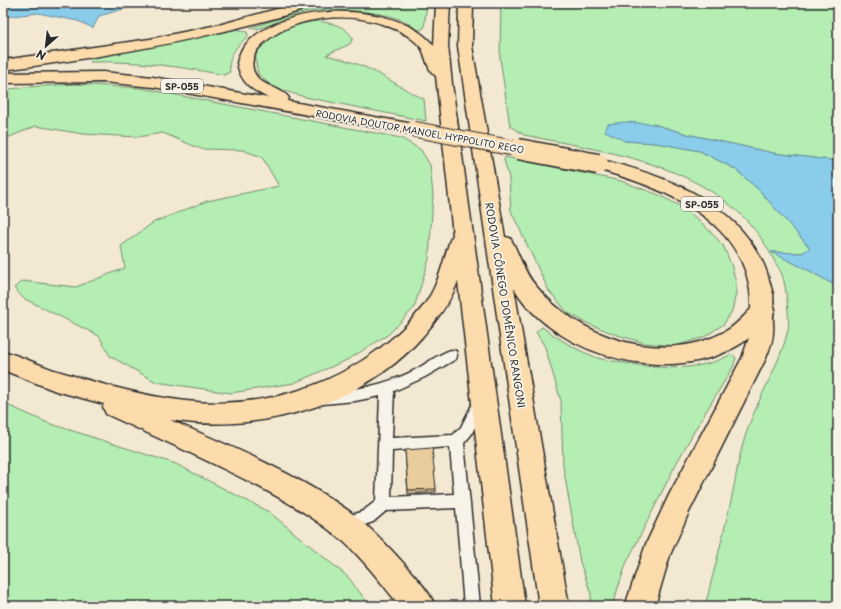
<svg xmlns="http://www.w3.org/2000/svg" width="841" height="609" viewBox="0 0 841 609" font-family="'Playpen Sans',sans-serif">
  <rect width="100%" height="100%" fill="#f3e8d2"/>
  <filter id="ink" filterUnits="userSpaceOnUse"><feTurbulence type="fractalNoise" baseFrequency=".025" numOctaves="2"/><feDisplacementMap in="SourceGraphic" scale="8" xChannelSelector="R" yChannelSelector="G"/><feConvolveMatrix kernelMatrix="1 2 1 2 8 2 1 2 1" color-interpolation-filters="sRGB"/></filter>
  <g filter="url(#ink)">
    <path fill="#b4eeb2" stroke="#708c6e" d="M327,3H427L424,28L421,30L415,29C402,10 328,8 307,12C290,16 274,24 257,29L250,28Z
      M501,3H838V161L773,153L687,134L653,124L625,141L656,143L700,151L735,169L759,190L810,248L802,253L772,252L810,271L838,287V606H705C714,571 723,536 731,501C736,478 739,453 747,431C758,397 780,365 788,330C790,324 786,285 783,278C782,273 779,268 776,264C730,166 617,154 524,135L510,126L500,58Z
      M318,21C333,24 343,24 353,38L350,44L326,55C342,59 358,63 373,71C390,79 406,91 424,99L426,121L305,97L274,88L258,74C257,68 255,60 256,55C257,50 262,45 266,42C280,28 298,23 318,21Z
      M237,29L247,32L248,36C237,46 227,56 230,72L224,75C178,66 138,61 90,62V58Z
      M75,84L140,88L401,138L421,150L430,165L433,195L429,259L414,308L389,334L349,359L294,383L231,393L156,382L110,356L99,336L23,298L14,288L22,281L76,287L125,268L121,246L154,222L207,201L279,186L262,157L242,150L201,149L163,133L138,137L83,134L36,126L7,138L3,142V90L26,87Z
      M505,157L621,181L659,195L678,205L699,220L723,245L731,264L736,282V293L732,311L724,324L704,337L676,346L645,343L617,335L589,324L568,313L549,291L511,211L509,178L504,160Z
      M542,327C559,339 578,351 598,358C606,361 616,361 625,363C661,369 699,372 732,354L736,358L733,367L696,428L675,466L626,564L612,606H591V594L580,562L563,466L561,401L545,347L536,332Z
      M3,403L48,423L176,464L269,512L348,577L370,606H3Z"/>
    <path fill="#8acdeb" stroke="#648c9e" d="M3,3H149L141,4L99,16L93,28L78,21L38,13L3,17Z
      M625,122L653,124L687,134L773,153L838,161V287L810,271L771,252L802,253L810,248L759,190L735,169L700,151L656,143L625,141L605,131L608,124Z"/>
    <g fill="none" stroke-linecap="round" stroke-linejoin="round">
      <defs>
        <path id="lane" d="M451,350L456,351L457,355L456,359L425,377L394,391L392,438L453,435L461,427L475,399L480,397L485,399L487,403L471,435L464,443L480,606H464L456,508L386,511L373,522L346,531L341,529L338,524L341,519L363,511L376,501L380,396L355,401L323,404L318,402L316,398L318,394L323,392C357,390 382,386 413,371C425,365 438,354 451,350ZM450,447L454,494L391,497L392,451Z"/>
        <path id="highway" d="M436,3H450L448,46L452,84L525,606H495L458,281C452,298 443,311 432,325C373,403 263,435 170,420C230,446 300,475 353,514C372,529 389,547 405,565C416,578 429,590 435,606H400C382,584 365,561 344,542C314,516 279,497 244,479C198,456 152,435 106,414L103,407L104,404L56,391L3,370V351C20,356 37,364 54,370C97,383 142,396 186,401C262,410 339,386 396,335C408,324 423,309 431,294C440,278 444,258 450,240L453,235L436,76C428,72 426,57 422,49C415,39 401,31 390,27C350,10 288,15 258,49C253,55 250,66 255,74C262,87 281,87 289,98L287,101L419,125L421,129L419,133L413,134L153,87L103,82L3,83V73L103,72L153,77L268,98C251,89 241,83 237,63C238,58 240,53 242,49C278,0 399,0 434,46Z
          M459,3H473L472,46L505,237L510,238L513,243C520,257 525,274 536,286C579,339 664,366 726,331C736,325 743,317 751,309C753,221 662,186 592,168L589,164L592,160L598,159C663,175 734,199 764,265C768,274 770,285 773,294C774,299 772,304 775,309C771,316 774,325 773,332C773,341 769,350 766,358L689,512L670,555L655,606H625L646,544L669,495L742,358L749,338C682,390 556,360 514,288L569,606H539L458,46Z
          M295,4L300,5L302,8L300,11C202,40 104,57 3,70V60L150,39L222,24Z"/>
      </defs>
      <use href="#lane" stroke="#2b2b2b" stroke-width="3"/>
      <use href="#highway" stroke="#2b2b2b" stroke-width="3"/>
      <use href="#lane" fill="#f7f3e8" fill-rule="evenodd"/>
      <use href="#highway" fill="#fcdcac" fill-rule="evenodd"/>
      <defs>
        <path id="highway-bridge-far1" d="M413,129L523,150"/>
        <path id="highway-bridge" d="M518,149L598,164"/>
      </defs>
      <use href="#highway-bridge-far1" stroke="#2b2b2b" stroke-width="17" stroke-linecap="butt"/>
      <use href="#highway-bridge" stroke="#2b2b2b" stroke-width="23" stroke-linecap="butt"/>
      <use href="#highway-bridge-far1" stroke="#fcdcac" stroke-width="15"/>
      <use href="#highway-bridge" stroke="#fcdcac" stroke-width="20"/>
    </g>
    <path fill="#c9b088" stroke="#2b2b2b" d="M405,450L436,489V492L408,494Z"/>
    <path fill="#eacd9e" stroke="#2b2b2b" d="M432,448L436,489L408,490L405,450Z"/>
  </g>
  <g text-anchor="middle" dominant-baseline="central" stroke-width="3.5" stroke-linejoin="round" paint-order="stroke">
    <g fill="#f7f3e8" stroke="#686764" stroke-width="1">
      <rect x="161" y="79" width="42" height="14" rx="3"/>
      <rect x="681" y="197" width="42" height="14" rx="3"/>
    </g>
    <g font-size="9" font-weight="bold" fill="#2b2b2b">
      <text x="182" y="86">SP-055</text>
      <text x="702" y="204">SP-055</text>
    </g>
    <g font-size="9" fill="#2b2b2b" stroke="#f7f3e8">
      <text transform="translate(420 131) rotate(10)">RODOVIA DOUTOR MANOEL HYPPOLITO REGO</text>
    </g>
    <g font-size="10" fill="#2b2b2b" stroke="#f7f3e8">
      <text transform="translate(506 305) rotate(81)">RODOVIA CÔNEGO DOMÊNICO RANGONI</text>
    </g>
  </g>
  <rect width="841" height="609" fill="none" stroke="#f7f3e8" stroke-width="16"/>
  <rect x="8" y="8" width="825" height="593" fill="none" stroke="#2b2b2b" stroke-width="1.5" filter="url(#ink)"/>
  <g transform="translate(46 46) rotate(208)" stroke="#f7f3e8" stroke-width="3" paint-order="stroke">
  <path d="M0-3L7 15L0 10L-7 15Z" fill="#2b2b2b"/>
  <text y="-6" font-size="11" font-weight="bold" text-anchor="middle" fill="#2b2b2b">N</text>
  </g>
</svg>
